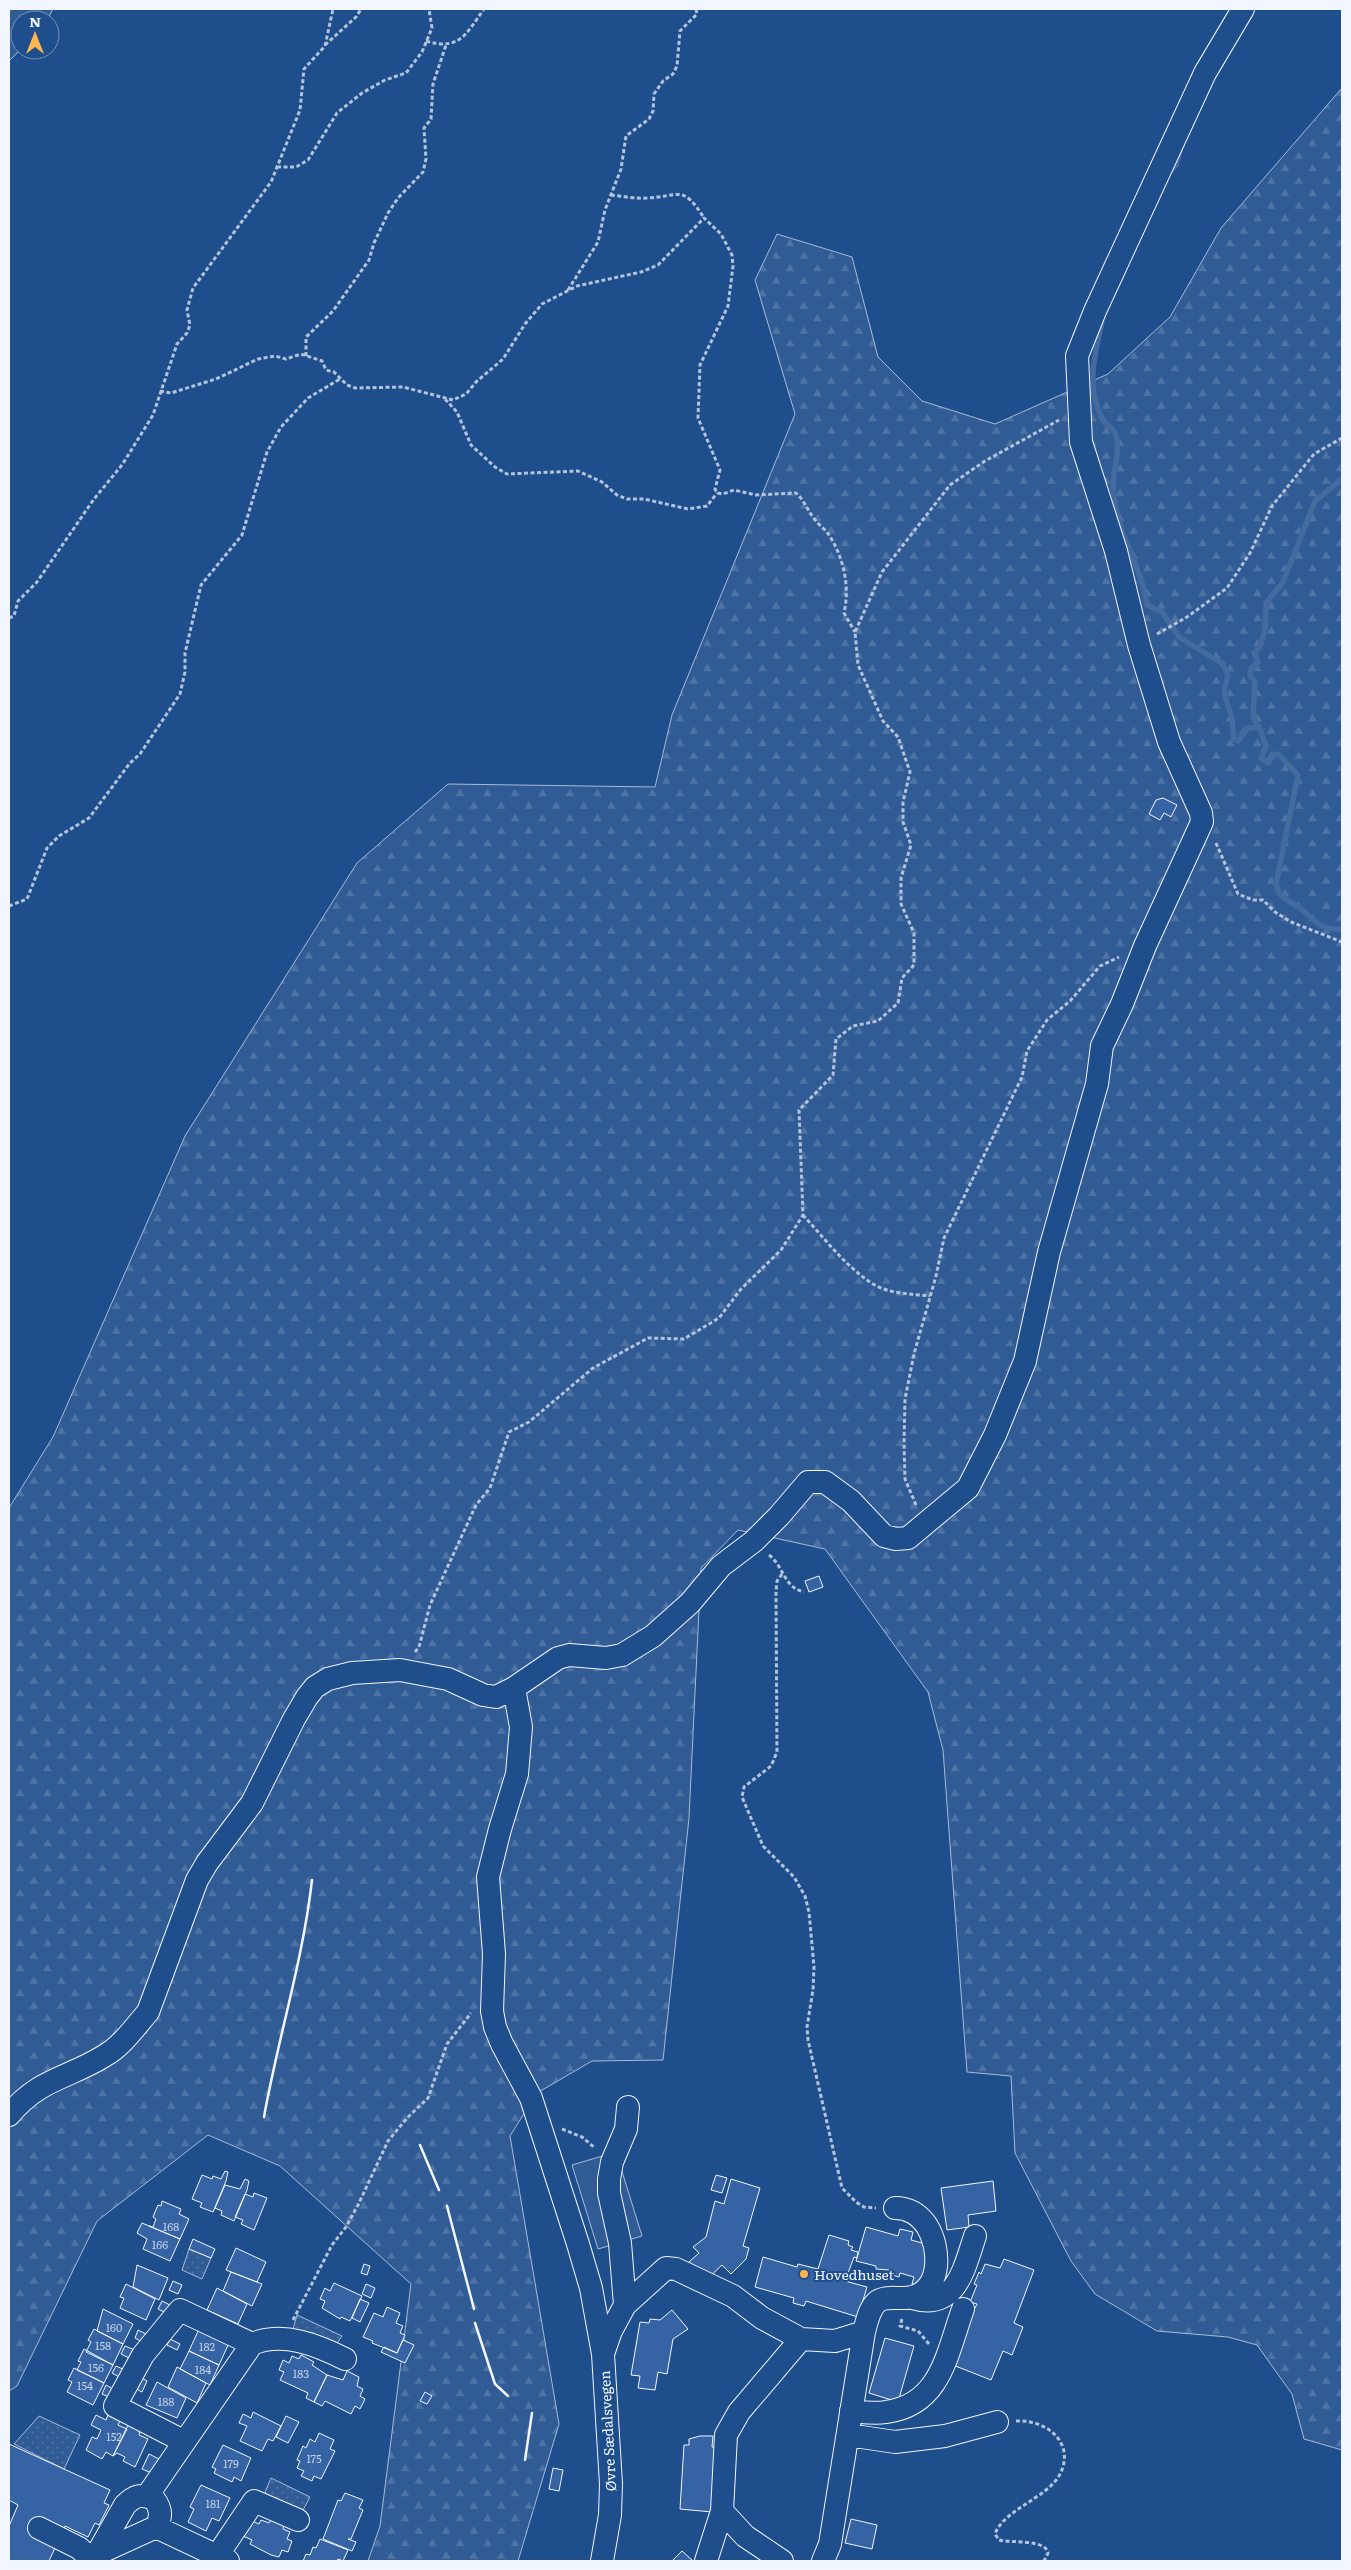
<svg xmlns="http://www.w3.org/2000/svg" width="1351" height="2570" viewBox="0 0 1351 2570" font-family="Literata,serif">
  <defs>
    <pattern id="forest-firs" width="22" height="20" patternUnits="userSpaceOnUse" patternTransform="scale(1.25)"><rect width="22" height="20" fill="#305b95"/><path d="M5 1l3.5 6h-7zM16 11l3.5 6h-7z" fill="#4e73a5"/></pattern>
    <pattern id="park-dots" width="8" height="8" patternUnits="userSpaceOnUse" patternTransform="scale(1.25)"><rect width="8" height="8" fill="#305b95"/><path d="M2 2h.1M6 6h.1" fill="none" stroke="#4e73a5" stroke-width="1.8" stroke-linecap="round"/></pattern>
  </defs>
  <rect width="100%" height="100%" fill="#1f4e8c"/>
  <path fill="#305b95" stroke="#a8bbd7" d="M616,2152L642,2236L598,2249L572,2165Z"/>
  <path fill="url(#forest-firs)" stroke="#a8bbd7" d="M9,9H53L47,20H20V50L9,61Z
    M1342,88V2450L1304,2439L1292,2394L1257,2345L1228,2337L1157,2331L1095,2294L1071,2261L1015,2153L1011,2076L967,2072L943,1750L928,1692L825,1549L738,1530L701,1568L689,1818L663,2060L592,2061L537,2093L510,2136L559,2424L518,2561H368L380,2526L411,2284L280,2166L208,2135L97,2221L17,2386L9,2391V1508L53,1437L185,1136L357,863L448,784L655,787L672,715L795,414L755,280L777,234L852,257L878,357L922,401L995,424L1108,374L1170,317L1221,228Z"/>
  <path fill="url(#park-dots)" stroke="#a8bbd7" d="M189,2249L211,2258L202,2279L182,2270Z
    M297,2315L342,2336L335,2346L291,2336Z
    M39,2416L80,2435L64,2469L14,2444Z
    M271,2478L310,2497L301,2514L272,2502L265,2492Z"/>
  <g fill="none" stroke-linecap="round" stroke-linejoin="round">
    <path stroke="#446ba0" stroke-width="5.5" d="M1168,173L1176,165L1180,151
      M1102,322C1095,353 1086,386 1101,416C1106,428 1114,424 1117,440C1119,452 1116,462 1114,474C1112,482 1114,495 1115,504C1120,540 1143,570 1147,605L1162,612L1179,637L1223,664L1228,676C1220,697 1228,700 1232,719C1233,726 1232,733 1234,740L1238,741L1248,728L1259,727L1266,746L1261,758L1268,763L1274,754L1279,755L1298,775L1276,884C1279,898 1286,899 1297,906C1314,917 1317,931 1342,929
      M1259,727L1253,717L1255,682L1250,675L1251,668L1258,662L1254,653L1260,647L1265,630L1266,603L1283,582L1315,501L1342,479"/>
  </g>
  <path fill="#3563a3" stroke="#f2f6ff" d="M1163,798L1177,805L1171,817L1164,813L1160,820L1149,814L1156,800Z
    M819,1576L823,1587L809,1592L805,1581Z
    M225,2171L228,2172L226,2181L213,2212L200,2207L202,2203L192,2199L202,2175L212,2179L213,2176L221,2179Z
    M716,2175L727,2178L722,2193L711,2190Z
    M245,2179L249,2181L247,2190L234,2221L221,2215L222,2211L215,2208L225,2185L240,2189Z
    M731,2179L760,2188L743,2246L749,2248L746,2259L731,2274L722,2265L706,2280L689,2262L699,2253L693,2247L706,2237L715,2201L724,2204Z
    M993,2181L996,2211L968,2215L969,2227L947,2230L941,2188Z
    M254,2193L267,2198L254,2230L241,2224L243,2220L235,2217L245,2194L253,2197Z
    M162,2201L181,2209L179,2214L189,2219L180,2239L149,2226L153,2227L156,2219L153,2217L158,2205L161,2206Z
    M142,2223L180,2239L170,2261L143,2249L147,2239L137,2233Z
    M866,2227L898,2236L900,2229L913,2232L911,2240L933,2246L920,2286L912,2284L914,2277L900,2273L899,2277L889,2274L890,2270L876,2269V2266L856,2261Z
    M829,2235L849,2241L848,2245L853,2247L851,2250L858,2252L857,2258L854,2257L845,2281L867,2287L858,2317L806,2301L804,2306L793,2303L794,2298L755,2287L763,2257L797,2267L798,2264L818,2269Z
    M193,2239L215,2249L211,2258L189,2249Z
    M236,2248L266,2262L257,2282L226,2270Z
    M1004,2259L1034,2270L1014,2323L1023,2327L1012,2355L1003,2351L991,2380L953,2365L971,2306L975,2308L977,2304L970,2302L977,2285L974,2284L979,2272L981,2274L985,2264L1000,2268Z
    M364,2264L370,2266L367,2275L361,2273Z
    M137,2265L168,2278L159,2300L133,2287Z
    M231,2272L262,2284L252,2306L223,2291Z
    M173,2281L182,2285L178,2294L169,2290Z
    M334,2283L362,2296L350,2321L341,2317L340,2319L322,2308L325,2301L320,2299L325,2288L330,2291Z
    M126,2284L155,2299L146,2320L120,2308L124,2298L120,2297Z
    M366,2284L375,2288L371,2298L362,2294Z
    M217,2288L247,2304L238,2324L207,2310Z
    M360,2299L369,2303L360,2322L352,2318Z
    M162,2301L172,2306L168,2314L158,2309Z
    M387,2307L400,2313L396,2323L403,2326L400,2333L405,2335L397,2353L372,2343L373,2341L363,2337L374,2313L383,2317Z
    M103,2309L133,2324L123,2344L97,2331Z
    M672,2310L688,2329L673,2339L667,2374L658,2372L655,2390L638,2388L640,2376L631,2375L640,2322L649,2323L650,2319L660,2320Z
    M94,2329L123,2344L113,2365L86,2352L91,2342L88,2340Z
    M199,2329L229,2343L219,2365L189,2351Z
    M138,2330L148,2335L144,2343L135,2338Z
    M885,2338L914,2346L898,2402L869,2393Z
    M170,2339L180,2344L177,2350L167,2345Z
    M403,2340L414,2345L405,2363L381,2352L384,2347L397,2353Z
    M125,2346L135,2350L131,2359L121,2354Z
    M84,2349L113,2365L104,2383L77,2370L81,2362L78,2361Z
    M189,2351L219,2365L210,2385L180,2369Z
    M301,2355L314,2362L312,2365L327,2375L314,2402L306,2398L308,2393L280,2380L284,2372L279,2370L283,2360L289,2363L292,2356L299,2359Z
    M116,2366L125,2370L121,2378L112,2373Z
    M177,2367L206,2383L197,2403L168,2387Z
    M74,2368L104,2383L93,2405L67,2392L72,2382L68,2380Z
    M347,2371L359,2377L357,2386L363,2389L360,2396L365,2399L360,2409L355,2406L351,2414L325,2401L322,2406L314,2402L327,2375L343,2380Z
    M138,2376L147,2381L142,2392L133,2387Z
    M157,2382L186,2398L177,2418L146,2405Z
    M106,2385L115,2390L111,2398L102,2394Z
    M425,2392L432,2396L427,2404L420,2401Z
    M253,2412L281,2426L273,2441L268,2439L262,2451L240,2441L247,2426L239,2423L243,2414L251,2418Z
    M96,2415L106,2420L108,2415L120,2421L118,2425L127,2429L113,2456L106,2452L102,2459L86,2450L92,2437L97,2439L101,2430L91,2425Z
    M286,2416L299,2422L288,2443L276,2437Z
    M128,2425L140,2431L139,2435L148,2439L135,2467L123,2461L125,2457L117,2453L113,2456Z
    M319,2433L334,2440L330,2449L335,2451L321,2479L314,2476L312,2481L301,2476L304,2471L297,2468L300,2461L297,2460L303,2446L306,2448L310,2439L315,2442Z
    M700,2436H713L712,2447H716L712,2512L680,2509L684,2445H689V2439Z
    M9,2444L110,2490L104,2503L109,2505L99,2525L95,2523L88,2537L65,2526L49,2561H9V2526L18,2505L9,2500Z
    M223,2445L251,2458L241,2481L234,2477L232,2482L214,2473L216,2469L212,2467Z
    M149,2454L161,2460L154,2474L142,2469Z
    M553,2468L563,2470L559,2491L549,2489Z
    M201,2485L230,2498L219,2521L212,2518L206,2531L188,2522L194,2509L190,2507Z
    M345,2493L363,2500L359,2508L363,2510L351,2539H348L356,2542L352,2551L323,2539L338,2500L341,2501Z
    M851,2519L877,2525L872,2549L845,2543Z
    M250,2520L259,2524L261,2520L269,2523L271,2520L284,2525L283,2529L290,2532L287,2539L292,2541L288,2552L282,2550L279,2557L271,2555L250,2544L252,2540L243,2536Z
    M320,2539L348,2550L343,2561L338,2559L337,2561H303L306,2554L310,2555L313,2547L316,2548Z
    M682,2551L692,2560L691,2561H672Z"/>
  <g fill="none" stroke-linecap="round" stroke-linejoin="round">
    <defs>
      <path id="minor" d="M9,2115C40,2078 67,2079 104,2056C122,2046 135,2027 148,2012L197,1880L207,1863L252,1803L294,1719L307,1697L315,1687L328,1679L352,1673L400,1670L448,1679L483,1695L496,1697L514,1688
        M912,2298C956,2311 964,2269 975,2236
        M625,2305L666,2268L676,2269L733,2296L762,2318L801,2339L835,2341L864,2332
        M603,2354L591,2288L578,2244L531,2098L502,2044L495,2027L492,2011L494,1954L488,1877L500,1829L517,1774L521,1727L514,1688L558,1658L569,1655L606,1658L622,1655L653,1636L690,1603L721,1566L754,1541L779,1516L808,1482H825L851,1501L884,1536L896,1539L908,1538L968,1488L995,1435L1025,1361L1049,1252L1097,1084L1102,1046L1122,1004L1145,946L1202,822L1201,813L1169,742L1139,645L1116,551L1081,442L1077,356L1095,311L1205,73L1243,9
        M851,2411C862,2412 875,2414 886,2412C941,2405 947,2353 963,2309
        M848,2435L895,2442L945,2436L997,2422
        M183,2441L115,2406L143,2355L180,2310L252,2344
        M147,2496L252,2344C283,2331 317,2345 345,2359
        M156,2527L228,2561
        M39,2528L79,2548L93,2561
        M217,2556L254,2501L298,2520
        M93,2561L125,2505C134,2496 141,2493 154,2499C161,2508 162,2517 156,2527L99,2553
        M602,2561L610,2515L611,2484L603,2354L611,2331L625,2305L620,2243L609,2193V2179L612,2162L626,2129L628,2107
        M706,2561L722,2511
        M782,2561L745,2536L722,2511L726,2435L739,2412L801,2339
        M823,2561L830,2544L864,2332C867,2321 869,2308 878,2301C887,2295 903,2300 912,2297C943,2289 940,2247 927,2226C919,2214 908,2208 895,2208"/>
    </defs>
    <use href="#minor" stroke="#f2f6ff" stroke-width="24"/>
    <path stroke="#b3c4dc" stroke-width="3" stroke-dasharray="4 2.5" stroke-linecap="butt" d="M426,41C460,51 466,34 484,9
      M325,45L356,17L361,9
      M277,167H296L308,160L337,113L362,93L385,80L406,73L422,52L432,28L429,9
      M611,195C622,196 635,199 647,198C679,197 682,183 704,218
      M568,290L598,242L605,210L621,169L626,136L649,119L653,111L654,94L663,81L673,74L677,66L680,31L697,14L696,9
      M306,356V337L333,311L369,260L374,243L388,213L398,198L423,172L426,159L424,128L431,119L433,84L446,45
      M160,391L171,393L216,379L258,359L275,356L286,359L301,354L322,361L326,370L334,372L347,385L355,388L403,387L453,400L466,394L476,382L503,359L525,324L542,304L577,286L641,272L658,265L704,218L721,234L732,255L733,266L728,306L700,365L698,418L720,470L715,489L717,493L723,494L734,490L756,495L796,493C805,501 808,512 816,521C820,526 826,530 829,535C844,558 850,587 844,613L855,632
      M445,399L457,412L471,445L495,467L507,474L578,471L602,482L617,495L627,499H644L688,509L707,506L717,493
      M9,618L14,616L18,601L37,582L94,499L122,465L153,415L177,344L187,333L190,325L187,310L193,288L271,182L300,110L304,69L325,46L333,9
      M1157,634L1187,617L1227,588L1250,553L1272,506L1314,454L1342,438
      M1216,843L1238,894L1253,900H1263L1275,912L1291,922L1342,942
      M9,906L27,899L47,848L59,836L89,818L130,763L140,754L180,694L185,672V653L201,585L242,535L267,452L281,427L308,398L340,379
      M803,1215C824,1238 846,1267 873,1284C889,1294 912,1294 930,1296
      M916,1505L905,1479L904,1443L905,1399L914,1354L936,1276L944,1238L1022,1077L1027,1051L1047,1020L1070,1001L1100,966L1119,957
      M769,1555C784,1566 783,1587 804,1592
      M782,1574L777,1581L776,1592L777,1752L771,1766L744,1787L742,1797L763,1846L794,1877L805,1896L809,1912L814,1967L813,1990L807,2027L808,2040L842,2188L856,2202L864,2207L876,2208
      M415,1652L419,1647L430,1605L476,1505L490,1488L509,1432L529,1422L593,1368L648,1338L684,1339L719,1318L741,1289L781,1250L803,1215L799,1110L833,1075L836,1039L853,1026L878,1021L898,1003L902,978L914,965V933L901,904V878L911,845L903,822V802L910,772L898,737L883,721L858,665L855,632L882,572L950,485L985,461L1059,420
      M562,2129L582,2137L595,2148
      M902,2319L900,2326L918,2331L929,2344
      M293,2320L332,2245L346,2227L358,2205L388,2141L407,2118L428,2098L447,2044L471,2013
      M1016,2421C1046,2419 1076,2443 1060,2474C1048,2498 1004,2509 995,2534L999,2540C1010,2543 1046,2539 1048,2553L1044,2561"/>
    <use href="#minor" stroke="#1f4e8c" stroke-width="22"/>
    <path stroke="#f2f6ff" stroke-width="2.5" d="M264,2117C278,2038 303,1960 312,1880
      M420,2145L439,2190
      M447,2206L474,2309
      M475,2323L495,2384L508,2396
      M525,2460L532,2413"/>
  </g>
  <circle fill="#ffb74d" stroke="#1f4e8c" stroke-width="2" cx="804" cy="2274" r="5"/>
  <g text-anchor="middle" dominant-baseline="central" stroke-width="4" stroke-linejoin="round" paint-order="stroke">
    <g font-size="11" fill="#c3d1e8">
      <text x="171" y="2226">168</text>
      <text x="160" y="2244">166</text>
      <text x="114" y="2327">160</text>
      <text x="103" y="2345">158</text>
      <text x="207" y="2346">182</text>
      <text x="96" y="2367">156</text>
      <text x="203" y="2369">184</text>
      <text x="301" y="2373">183</text>
      <text x="85" y="2385">154</text>
      <text x="166" y="2401">188</text>
      <text x="114" y="2436">152</text>
      <text x="314" y="2458">175</text>
      <text x="231" y="2463">179</text>
      <text x="213" y="2503">181</text>
    </g>
    <g font-size="14" fill="#f2f6ff" stroke="#1f4e8c" text-anchor="start">
      <text x="814" y="2274">Hovedhuset</text>
    </g>
    <g font-size="14" fill="#f2f6ff" stroke="#1f4e8c">
      <text transform="translate(607 2431) rotate(-93)">Øvre Sædalsvegen</text>
    </g>
  </g>
  <rect width="1351" height="2570" fill="none" stroke="#f2f6ff" stroke-width="20"/>
  <g transform="translate(35 35)"><circle r="24" fill="#1f4e8c" stroke="#7391ba"/>
  <path d="M0-4L9 19L0 12L-9 19Z" fill="#ffb74d"/>
  <text y="-8" font-size="14" font-weight="bold" text-anchor="middle" fill="#f2f6ff">N</text>
  </g>
</svg>
